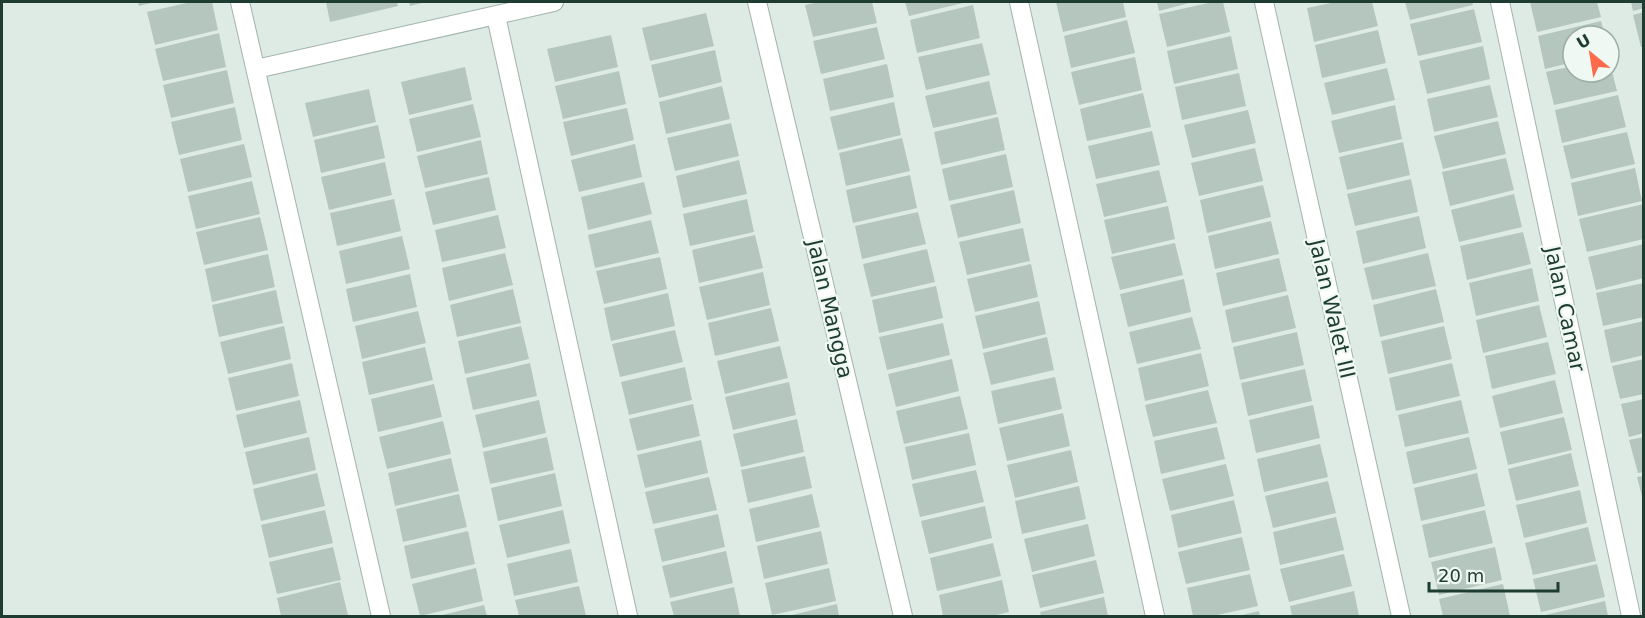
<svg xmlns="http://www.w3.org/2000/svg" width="1645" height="618" viewBox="0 0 1645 618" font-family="'DejaVu Sans',sans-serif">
  <rect width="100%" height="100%" fill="#deebe5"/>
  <path fill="#b4c6bd" d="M138,2H155L139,6Z
    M191,2H212L218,30L155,45L147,12Z
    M326,2H397L398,6L330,22Z
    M409,2H426L410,6Z
    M819,2H872L877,23L813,37L805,5Z
    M905,2H967L909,16Z
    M1056,2H1123L1126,17L1063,32Z
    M1157,2H1193L1159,11Z
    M1213,2H1223L1230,32L1167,47L1159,14Z
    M1336,2H1372L1378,26L1314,42L1307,8Z
    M1405,2H1472L1473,5L1410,20Z
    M1530,2H1597L1601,17L1537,32Z
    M1631,2H1644V8L1633,11Z
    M973,5L980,38L917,53L910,20Z
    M1474,9L1482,42L1418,56L1410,24Z
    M1644,12V46L1641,47L1633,15Z
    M706,13L714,46L650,61L642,28Z
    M1127,20L1135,53L1071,68L1064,36Z
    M1601,21L1605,36H1573V62L1545,69L1538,36Z
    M877,27L885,59L821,74L813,41Z
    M1378,30L1386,63L1322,78L1315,45Z
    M219,33L226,67L163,81L155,49Z
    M611,35L618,67L555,82L547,49Z
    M1231,36L1238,69L1174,84L1167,51Z
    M982,43L990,75L926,90L918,57Z
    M1483,46L1490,79L1427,94L1419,61Z
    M715,50L722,82L659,98L651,65Z
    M1135,57L1142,90L1079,105L1071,72Z
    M1609,60L1617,91L1554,105L1546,72L1573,66V72H1609Z
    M887,64L894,97L830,111L823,79Z
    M465,67L472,100L409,115L401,82Z
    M1387,68L1395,100L1332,115L1324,83Z
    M227,70L234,103L171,118L163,85Z
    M619,71L626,104L563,119L555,86Z
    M1239,73L1246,106L1182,120L1175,87Z
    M989,81L997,114L933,128L925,96Z
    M1490,85L1498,117L1434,132L1427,99Z
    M722,86L730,119L666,134L659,102Z
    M369,89L376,122L313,137L305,103Z
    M1143,93L1151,127L1087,141L1080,109Z
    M1618,95L1626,127L1562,143L1555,110Z
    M894,102L901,135L838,150L830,117Z
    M473,104L481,137L417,152L409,119Z
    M1395,105L1402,139L1339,153L1331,121Z
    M235,107L242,140L179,155L171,122Z
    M627,108L634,140L571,156L563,122Z
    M1248,110L1256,143L1192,158L1184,125Z
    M998,117L1005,150L941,165L934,132Z
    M1498,121L1506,154L1443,169L1434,136Z
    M731,123L739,156L675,171L667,138Z
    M378,125L385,158L321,173L314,140Z
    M1152,131L1160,165L1096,179L1088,146Z
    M1627,132L1635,164L1571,179L1563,146Z
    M902,138L910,171L846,186L839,153Z
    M481,140L488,174L425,188L417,156Z
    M1403,142L1410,175L1347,190L1339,157Z
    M244,144L252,177L188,192L180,159Z
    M635,144L642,177L579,192L571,160Z
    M1255,148L1263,181L1199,196L1191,163Z
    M1006,154L1013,187L949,201L942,169Z
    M1506,158L1514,190L1450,206L1442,172Z
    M739,160L747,194L683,208L676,176Z
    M385,162L392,195L329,210L321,177Z
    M1635,168L1642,201L1578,216L1571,183Z
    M1159,170L1167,202L1104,217L1096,184Z
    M910,175L917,208L853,223L846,190Z
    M489,177L496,210L433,225L425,192Z
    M1411,179L1418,212L1355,226L1347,194Z
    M252,181L260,214L196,229L188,196Z
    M644,182L652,214L588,230L581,197Z
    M1263,185L1271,217L1207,233L1200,200Z
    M1014,190L1021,223L958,238L950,205Z
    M1514,194L1522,227L1459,242L1451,210Z
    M394,199L401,231L337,246L330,213Z
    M747,199L754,232L690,246L683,214Z
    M1644,204V239L1587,252L1579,219Z
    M1168,206L1175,239L1112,254L1104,220Z
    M918,212L926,244L862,259L855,226Z
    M498,215L506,248L442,262L435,230Z
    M1419,216L1426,248L1363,264L1356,231Z
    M260,217L268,250L204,265L196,232Z
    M651,220L659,253L595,268L588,235Z
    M1271,221L1279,254L1215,269L1208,236Z
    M1023,228L1030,261L967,275L959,242Z
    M1523,232L1531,264L1467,280L1460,246Z
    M755,235L763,268L699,283L692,250Z
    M402,236L410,269L346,284L339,251Z
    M1175,243L1183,275L1120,290L1111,257Z
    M1644,244V278L1596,290L1588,257Z
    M927,249L935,282L871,297L863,264Z
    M505,253L513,285L449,301L442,268Z
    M1428,253L1436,286L1372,300L1364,268Z
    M268,254L275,287L212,302L205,269Z
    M660,257L667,289L604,304L596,271Z
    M1279,258L1287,291L1223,306L1216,273Z
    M1031,264L1038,297L975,312L967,279Z
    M1532,268L1539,301L1476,316L1469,283Z
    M763,272L770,305L707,320L699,287Z
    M410,274L417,307L353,322L346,289Z
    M1184,279L1191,312L1128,327L1120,294Z
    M1644,283V317L1603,326L1596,293Z
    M936,286L943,318L879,333L872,300Z
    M513,289L521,323L457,337L450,305Z
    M1436,289L1444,322L1380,337L1373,305Z
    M276,290L283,323L219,337L212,305Z
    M668,293L675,326L611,341L604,308Z
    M1288,295L1296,328L1232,343L1225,310Z
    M1039,301L1046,334L983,349L975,316Z
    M1539,305L1547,337L1483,353L1476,320Z
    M771,308L779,341L715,356L708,323Z
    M418,311L426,343L362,359L355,326Z
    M1192,317L1201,349L1137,364L1129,332Z
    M1644,321V355L1611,363L1604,330Z
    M943,323L950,355L887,370L879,337Z
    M284,326L291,359L228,374L220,342Z
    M521,326L529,359L465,374L458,341Z
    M1444,326L1452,359L1388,374L1381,341Z
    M675,330L683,362L620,377L612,344Z
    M1297,332L1304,365L1240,380L1233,347Z
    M1047,337L1054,370L991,385L983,353Z
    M1548,342L1556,374L1492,389L1485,356Z
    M780,346L788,378L725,394L717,361Z
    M425,347L433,380L369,395L362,362Z
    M1201,353L1209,386L1145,401L1138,368Z
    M952,359L959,391L896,407L888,374Z
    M1644,359V394L1620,399L1612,366Z
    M292,363L299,396L236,411L228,378Z
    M530,363L537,396L473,410L466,378Z
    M1452,363L1460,396L1396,411L1389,378Z
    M685,367L692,400L629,415L621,382Z
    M1305,369L1312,401L1248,416L1241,383Z
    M1055,377L1062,409L998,424L991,391Z
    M1555,380L1563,413L1500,428L1492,396Z
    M789,382L796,415L733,430L725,397Z
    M434,384L442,417L378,432L371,399Z
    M1208,390L1217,423L1153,437L1145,405Z
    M960,396L968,429L904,444L896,411Z
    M1644,399V433L1629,437L1621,404Z
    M300,400L307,433L244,448L236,415Z
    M539,400L546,433L483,448L475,415Z
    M1461,400L1469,433L1405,447L1398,415Z
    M693,404L700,436L637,451L629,419Z
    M1313,405L1320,438L1256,453L1249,420Z
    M1063,413L1070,446L1007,461L999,428Z
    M1564,417L1572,450L1508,465L1500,432Z
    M797,419L804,452L741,467L733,434Z
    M443,421L451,454L387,469L379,437Z
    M1217,427L1225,459L1161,474L1154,441Z
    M969,433L976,465L912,480L905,447Z
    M309,437L316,470L253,485L245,452Z
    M547,437L554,470L490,484L483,452Z
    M1469,437L1477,469L1413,484L1406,452Z
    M1644,437V472L1638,473L1629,440Z
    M701,440L708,473L645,488L637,455Z
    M1320,444L1328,477L1264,492L1257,459Z
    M1071,450L1078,482L1015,498L1007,465Z
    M1571,453L1579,486L1516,501L1508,469Z
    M805,456L812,488L748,503L741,470Z
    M451,458L459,491L395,506L388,473Z
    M1226,464L1234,496L1170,511L1162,479Z
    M976,470L984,502L920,517L912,484Z
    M317,473L325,506L261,521L253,489Z
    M555,473L562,506L498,521L491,488Z
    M1477,473L1485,506L1421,521L1414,488Z
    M1644,476V500H1643L1637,477Z
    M709,477L717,510L653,524L645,492Z
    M1328,481L1336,513L1273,528L1265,496Z
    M1079,486L1086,519L1022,534L1015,501Z
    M1580,490L1587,523L1524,538L1516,505Z
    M459,494L467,527L403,542L396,509Z
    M812,494L820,527L756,542L749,509Z
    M1234,500L1242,533L1178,548L1171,515Z
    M985,506L992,538L929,554L921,521Z
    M325,510L333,543L269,558L261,525Z
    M563,510L570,543L507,558L499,525Z
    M1485,510L1493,543L1429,558L1422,525Z
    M718,514L725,547L662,562L654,529Z
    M1336,517L1344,550L1280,565L1273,532Z
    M1088,524L1095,556L1032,572L1024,539Z
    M1588,527L1596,561L1533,575L1525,543Z
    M468,531L475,564L411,579L404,546Z
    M821,531L828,564L764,579L757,546Z
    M1242,537L1250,570L1186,584L1178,552Z
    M993,543L1001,576L937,591L930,558Z
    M333,547L341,580L277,594L269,562Z
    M1495,547L1502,580L1439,595L1431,562Z
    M571,549L578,582L514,596L507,564Z
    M726,551L733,583L670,598L662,566Z
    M1344,554L1352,586L1289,602L1280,569Z
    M1096,560L1104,593L1040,608L1032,575Z
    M1597,564L1605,597L1541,612L1533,579Z
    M476,568L483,601L420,616L412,584Z
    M829,568L836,601L772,615L765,583Z
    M1250,574L1258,606L1213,616H1193L1187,588Z
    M1002,580L1009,612L992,616H943L939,595Z
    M340,582L348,615L281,616L277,598Z
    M1503,584L1510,616H1443L1439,599Z
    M579,586L586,616H519L515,600Z
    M734,587L740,616H674L670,602Z
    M1354,591L1359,616H1292L1290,606Z
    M1104,597L1108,616H1041L1040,612Z
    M1605,601L1608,616H1541Z
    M837,604L839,616H788Z
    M484,605L487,616H438Z
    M1259,611L1260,616H1238Z"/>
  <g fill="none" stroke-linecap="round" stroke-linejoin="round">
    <defs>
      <path id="minor" d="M240,2L381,616
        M757,2L903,616
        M1019,2L1155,616
        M1264,2L1401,616
        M1500,2L1631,616
        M496,16L628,616
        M256,69L554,2"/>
    </defs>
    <use href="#minor" stroke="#a1b3ac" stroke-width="20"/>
    <use href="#minor" stroke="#fff" stroke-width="18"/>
  </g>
  <g text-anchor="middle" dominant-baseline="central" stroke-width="4.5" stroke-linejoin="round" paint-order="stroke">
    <g font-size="21" fill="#1e3c32" stroke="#eff8f3">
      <text transform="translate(830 309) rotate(77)">Jalan Mangga</text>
      <text transform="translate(1332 309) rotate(77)">Jalan Walet III</text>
      <text transform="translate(1565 309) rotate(78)">Jalan Camar</text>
    </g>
  </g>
  <rect width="1645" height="618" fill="none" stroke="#1e3c32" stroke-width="6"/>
  <g transform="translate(1591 54) rotate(330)"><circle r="28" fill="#eff8f3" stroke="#9bada6" stroke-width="1.5"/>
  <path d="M0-4.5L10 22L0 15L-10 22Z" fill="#fd6a4b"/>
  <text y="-9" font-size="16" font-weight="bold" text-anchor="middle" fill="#1e3c32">U</text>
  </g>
  <path d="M1429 582v9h129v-9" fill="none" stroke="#1e3c32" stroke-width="3"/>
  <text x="1438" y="582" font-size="18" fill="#1e3c32" stroke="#eff8f3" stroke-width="4.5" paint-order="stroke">20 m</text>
</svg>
